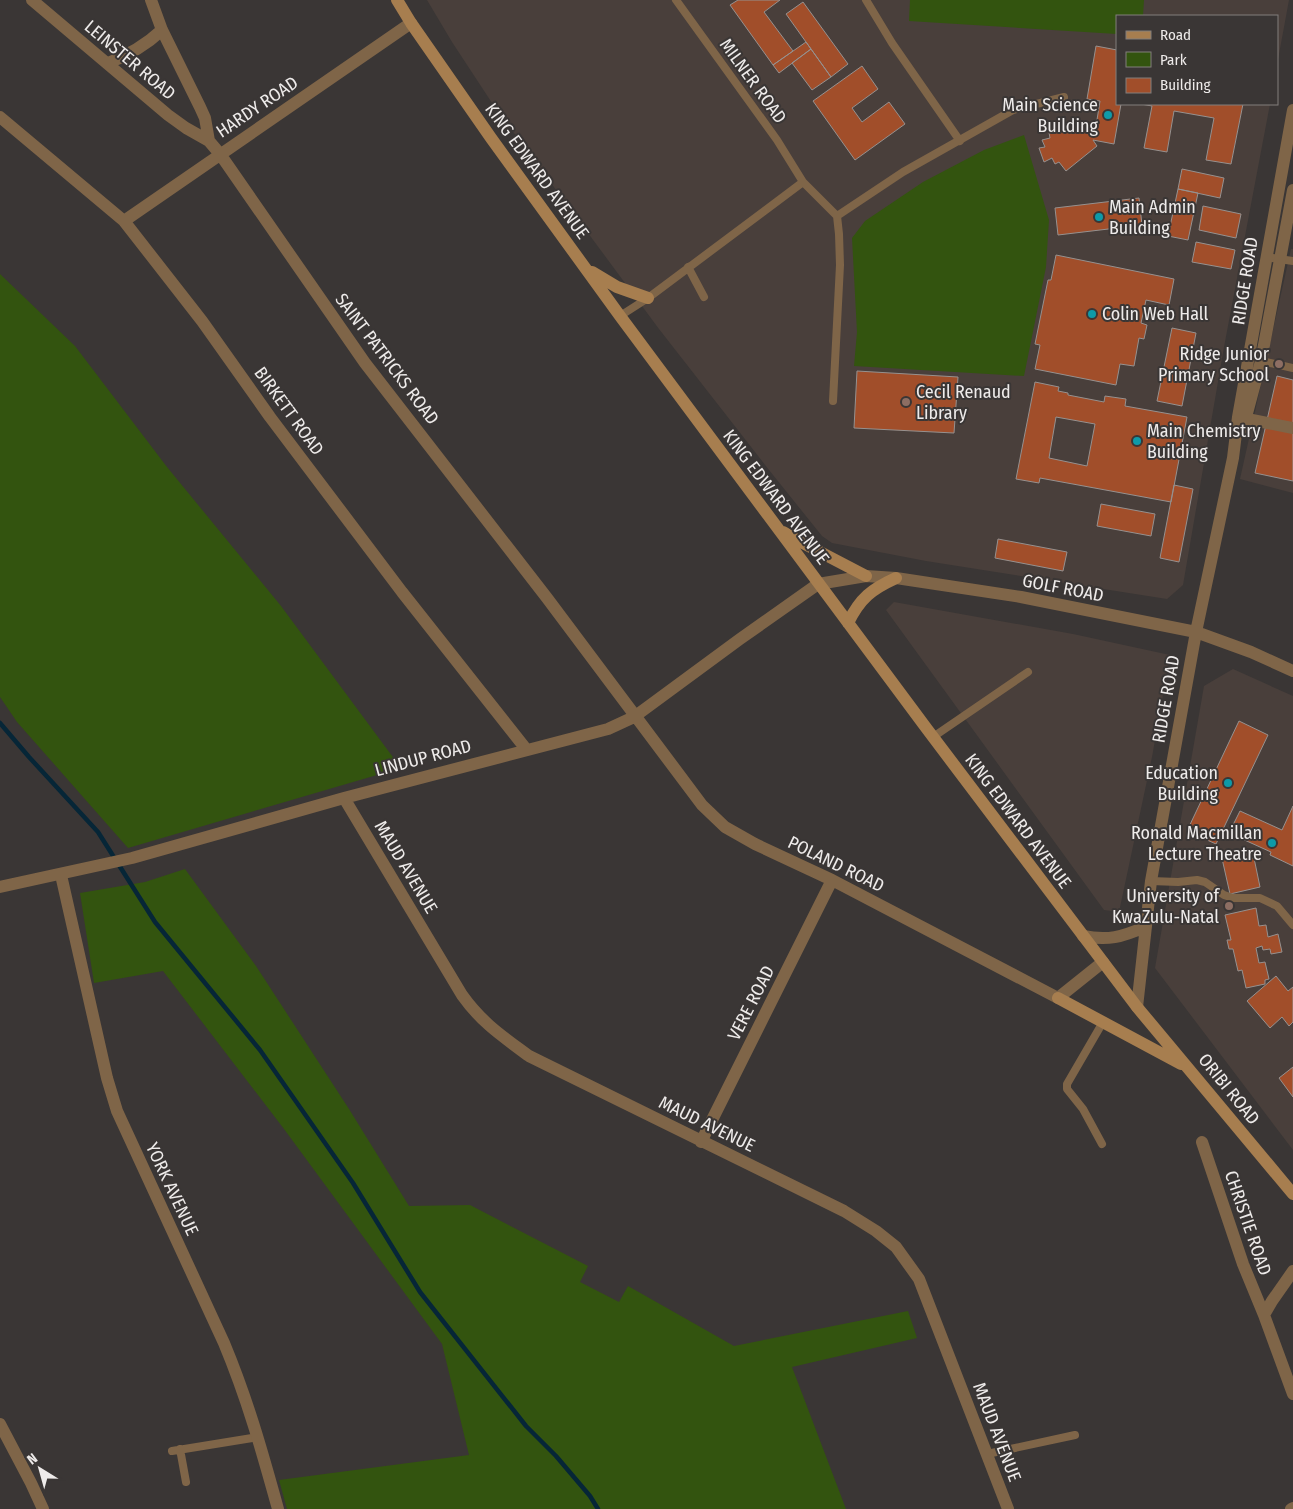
<svg xmlns="http://www.w3.org/2000/svg" width="1293" height="1509" viewBox="0 0 1293 1509" font-family="'Fira Sans Condensed',sans-serif">
  <rect width="100%" height="100%" fill="#3a3635"/>
  <path fill="#493f3b" d="M427,0H1289L1277,65V16H1117V104H1270L1224,347L1183,585L1167,599L926,561L832,543L822,536L769,470L659,329L494,106L452,42Z
    M1291,249H1293V493L1240,479Z
    M894,602L1073,634L1170,655L1152,757L1119,912L1104,910L886,610Z
    M1233,669L1293,696V1150L1155,968L1204,686Z"/>
  <path fill="#33540f" d="M910,0H1144L1143,16H1117V34L909,21Z
    M1024,135L1049,220L1046,267L1024,376L854,366L857,332L852,238L865,221L923,182L984,150Z
    M0,274L75,346L167,467L281,606L401,768L128,848L17,722L0,697Z
    M185,869L256,966L349,1109L409,1206L470,1205L588,1266L580,1282L619,1302L628,1286L734,1346L908,1311L917,1338L792,1367L846,1509H287L279,1480L469,1455L442,1344L284,1129L163,971L94,983L80,893L145,882Z"/>
  <g fill="none" stroke-linecap="round" stroke-linejoin="round">
    <path stroke="#062637" stroke-width="4.5" d="M0,723L29,757L98,832L155,922L260,1050L353,1183L420,1292L526,1426L556,1456L590,1496L598,1509"/>
  </g>
  <path fill="#a14e2a" stroke="#96918f" fill-rule="evenodd" d="M738,0H780L764,12L793,51L773,65L730,5Z
    M803,2L848,64L831,77L786,14Z
    M806,42L811,49L779,73L773,65Z
    M1096,46L1117,50V104H1121L1114,144L1093,140L1097,146L1066,171L1059,162L1055,164L1052,158L1044,162L1039,148L1045,147L1042,140L1050,138L1048,127L1089,128L1096,126L1100,101L1087,99Z
    M811,49L831,77L812,90L792,63Z
    M862,66L878,89L852,108L862,122L889,102L905,124L855,160L813,101Z
    M1141,104H1243L1231,164L1206,160L1214,118L1174,111L1167,152L1144,148L1152,106Z
    M1182,169L1224,178L1220,198L1178,189Z
    M1178,189L1198,193L1188,240L1168,236Z
    M1139,198L1142,225L1058,235L1055,208Z
    M1203,206L1241,214L1236,238L1199,230Z
    M1196,242L1235,250L1231,269L1192,262Z
    M1056,255L1174,279L1169,305L1146,300L1141,323L1147,325L1144,339L1139,338L1134,366L1120,364L1116,385L1035,369L1040,345L1035,344L1048,280H1051Z
    M1172,328L1196,333L1182,406L1157,401Z
    M857,371L958,377L954,433L854,428Z
    M1277,376L1293,380V481L1255,473Z
    M1035,382L1059,387L1058,391L1068,393V395L1104,402L1105,396L1126,399L1125,406L1187,417L1171,502L1040,478L1039,483L1016,479ZM1056,417L1095,424L1087,466L1049,458Z
    M1174,485L1193,489L1179,562L1160,558Z
    M1101,504L1155,514L1151,536L1097,526Z
    M998,539L1067,552L1063,571L995,558Z
    M1239,721L1268,735L1216,844L1187,831Z
    M1293,806V866L1270,855L1271,852L1229,833L1240,811L1282,830Z
    M1245,849L1248,859L1254,858L1260,887L1230,894L1221,854Z
    M1256,908L1259,926L1266,925L1268,937L1278,934L1282,952L1271,954L1270,949L1263,950L1262,946L1256,948L1259,963L1265,962L1269,979L1265,980V984L1246,988L1242,970L1238,971L1233,949H1229L1227,940H1231L1225,915Z
    M1276,976L1288,991L1293,987V1022L1289,1026L1282,1017L1270,1028L1247,1001Z
    M1293,1067V1097L1279,1078Z"/>
  <g fill="none" stroke-linecap="round" stroke-linejoin="round">
    <path stroke="#7f6548" stroke-width="8" d="M676,0L777,140L803,182L837,216L903,172L1013,110L1064,97
      M866,0L892,43L960,141
      M1266,257L1293,261
      M688,267L704,297
      M620,316L648,298L803,182
      M1261,361L1293,368
      M833,401L840,265L839,234L837,216
      M933,737L1028,672
      M1151,881L1178,882L1197,880L1205,882L1224,895L1233,898H1260L1277,906L1293,925
      M1102,1144L1083,1109L1067,1089V1084L1103,1022
      M180,1449L186,1482
      M172,1451L258,1437
      M987,1454L1075,1435"/>
    <path stroke="#7f6548" stroke-width="12" d="M32,0L168,115L186,128L209,141
      M151,0L162,30L200,107L205,118L209,141L220,154L365,363L547,598L702,805L725,827L755,844L832,880L1058,998L1103,962
      M108,63C129,55 146,45 162,30
      M0,117L124,221L202,321L270,417L402,592L526,749
      M124,221L411,23
      M1247,419L1293,428
      M1242,432L1261,361L1293,190
      M344,798L462,995C482,1023 502,1036 529,1056L844,1211L876,1231L896,1247L919,1279L1008,1509
      M61,875L107,1078L117,1111L224,1343C247,1398 262,1451 278,1509
      M0,887L132,858L344,798L608,729L634,717L740,639L818,584L866,576L896,578L1021,597L1196,632L1251,652L1293,671
      M1083,936C1108,941 1122,937 1145,927
      M1137,1007L1151,881L1196,632L1233,458L1238,417L1293,110
      M701,1142L832,880
      M1202,1142L1243,1264L1264,1315
      M1293,1271L1272,1301L1264,1315L1293,1394
      M0,1424L31,1483L43,1509
      M1291,1509L1293,1508"/>
    <path stroke="#a77e4f" stroke-width="12" d="M397,0L411,23L491,138L620,316L927,729L1137,1007L1293,1194
      M592,272L617,287L648,298
      M783,532L797,540L866,576
      M848,623C860,598 872,589 896,578
      M1058,998L1181,1064"/>
  </g>
  <g fill="#0f9aa8" stroke="#3a3635" stroke-width="2">
    <circle cx="1108" cy="115" r="5"/>
    <circle cx="1099" cy="217" r="5"/>
    <circle cx="1092" cy="314" r="5"/>
    <circle cx="1137" cy="441" r="5"/>
    <circle cx="1228" cy="783" r="5"/>
    <circle cx="1272" cy="843" r="5"/>
  </g>
  <g fill="#8d6e63" stroke="#3a3635" stroke-width="2">
    <circle cx="1279" cy="364" r="5"/>
    <circle cx="906" cy="402" r="5"/>
    <circle cx="1229" cy="906" r="5"/>
  </g>
  <g text-anchor="middle" dominant-baseline="central" stroke-width="4" stroke-linejoin="round" paint-order="stroke">
    <g font-size="18" fill="#eeebea" stroke="#3a3635">
      <text transform="translate(130 60) rotate(40)">LEINSTER ROAD</text>
      <text transform="translate(753 81) rotate(54)">MILNER ROAD</text>
      <text transform="translate(257 107) rotate(-34)">HARDY ROAD</text>
      <text transform="translate(537 171) rotate(54)">KING EDWARD AVENUE</text>
      <text transform="translate(1245 281) rotate(-81)">RIDGE ROAD</text>
      <text transform="translate(387 359) rotate(53)">SAINT PATRICKS ROAD</text>
      <text transform="translate(289 411) rotate(54)">BIRKETT ROAD</text>
      <text transform="translate(776 497) rotate(53)">KING EDWARD AVENUE</text>
      <text transform="translate(1063 588) rotate(11)">GOLF ROAD</text>
      <text transform="translate(1166 699) rotate(-80)">RIDGE ROAD</text>
      <text transform="translate(423 758) rotate(-15)">LINDUP ROAD</text>
      <text transform="translate(1018 821) rotate(53)">KING EDWARD AVENUE</text>
      <text transform="translate(836 864) rotate(26)">POLAND ROAD</text>
      <text transform="translate(406 867) rotate(59)">MAUD AVENUE</text>
      <text transform="translate(751 1003) rotate(-63)">VERE ROAD</text>
      <text transform="translate(1229 1089) rotate(51)">ORIBI ROAD</text>
      <text transform="translate(707 1124) rotate(26)">MAUD AVENUE</text>
      <text transform="translate(172 1189) rotate(65)">YORK AVENUE</text>
      <text transform="translate(1248 1223) rotate(71)">CHRISTIE ROAD</text>
      <text transform="translate(997 1432) rotate(69)">MAUD AVENUE</text>
    </g>
    <g font-size="18" fill="#eeebea" stroke="#3a3635" text-anchor="end">
      <text x="1098" y="105">Main Science<tspan x="1098" dy="21">Building</tspan></text>
      <text x="1109" y="207" text-anchor="start">Main Admin<tspan x="1109" dy="21">Building</tspan></text>
      <text x="1102" y="314" text-anchor="start">Colin Web Hall</text>
      <text x="1269" y="354">Ridge Junior<tspan x="1269" dy="21">Primary School</tspan></text>
      <text x="916" y="392" text-anchor="start">Cecil Renaud<tspan x="916" dy="21">Library</tspan></text>
      <text x="1147" y="431" text-anchor="start">Main Chemistry<tspan x="1147" dy="21">Building</tspan></text>
      <text x="1218" y="773">Education<tspan x="1218" dy="21">Building</tspan></text>
      <text x="1262" y="833">Ronald Macmillan<tspan x="1262" dy="21">Lecture Theatre</tspan></text>
      <text x="1219" y="896">University of<tspan x="1219" dy="21">KwaZulu-Natal</tspan></text>
    </g>
  </g>
  <rect x="1116" y="15" width="162" height="90" fill="#3a3635" stroke="#827e7d"/>
  <rect x="1126" y="31" width="25" height="8" fill="#a77e4f" stroke="#827e7d"/>
  <text x="1160" y="40" font-size="15" fill="#eeebea">Road</text>
  <rect x="1126" y="52" width="25" height="15" fill="#33540f" stroke="#827e7d"/>
  <text x="1160" y="65" font-size="15" fill="#eeebea">Park</text>
  <rect x="1126" y="78" width="25" height="15" fill="#a14e2a" stroke="#827e7d"/>
  <text x="1160" y="90" font-size="15" fill="#eeebea">Building</text>
  <g transform="translate(40 1469) rotate(323)" stroke="#3a3635" stroke-width="4" paint-order="stroke">
  <path d="M0-4L9 19L0 12L-9 19Z" fill="#eeebea"/>
  <text y="-8" font-size="14" font-weight="bold" text-anchor="middle" fill="#eeebea">N</text>
  </g>
</svg>
